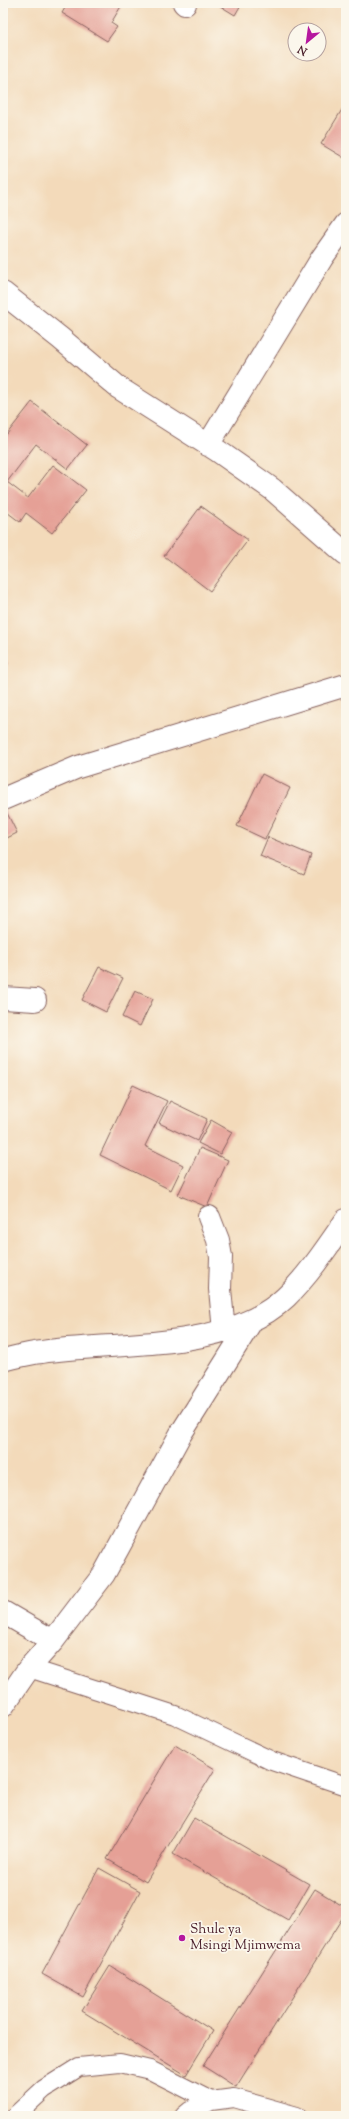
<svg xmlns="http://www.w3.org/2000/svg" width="349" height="2119" viewBox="0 0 349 2119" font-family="'Sorts Mill Goudy',serif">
  <rect width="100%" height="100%" fill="#fbf7ec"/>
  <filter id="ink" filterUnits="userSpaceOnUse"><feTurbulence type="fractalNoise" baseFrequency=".025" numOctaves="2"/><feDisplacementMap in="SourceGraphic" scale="8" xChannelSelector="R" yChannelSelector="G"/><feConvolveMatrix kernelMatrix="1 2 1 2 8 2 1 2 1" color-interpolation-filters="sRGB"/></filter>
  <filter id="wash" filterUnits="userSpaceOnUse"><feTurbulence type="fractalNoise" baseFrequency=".012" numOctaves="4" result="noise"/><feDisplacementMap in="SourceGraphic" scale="16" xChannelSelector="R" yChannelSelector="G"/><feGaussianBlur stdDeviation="0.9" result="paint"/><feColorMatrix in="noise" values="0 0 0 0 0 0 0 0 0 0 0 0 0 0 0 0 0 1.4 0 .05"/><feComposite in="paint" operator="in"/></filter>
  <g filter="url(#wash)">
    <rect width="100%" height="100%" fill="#f3daba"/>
    <g id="blocks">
      <path fill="#e5a096" d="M68,3H123L111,23L117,27L107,41L62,13Z
        M218,3H242L235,15L217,4Z
        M346,103V159L321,144Z
        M32,402L87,445L68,469L36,444L7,482L28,498L53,465L86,490L52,533L26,513L20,522L3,509V439Z
        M201,506L248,540L210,591L164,556Z
        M3,660L8,663L3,671Z
        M262,774L290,788L265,839L237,826Z
        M4,807L17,833L3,840V808Z
        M268,837L311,855L304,874L260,856Z
        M99,967L123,978L106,1012L82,1000Z
        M135,991L153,999L140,1026L122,1017Z
        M133,1085L167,1101L145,1146L183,1165L171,1190L100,1155Z
        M170,1101L207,1119L197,1141L159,1123Z
        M211,1120L232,1132L220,1154L198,1143Z
        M200,1148L228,1160L207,1207L178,1195Z
        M175,1745L215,1769L146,1882L107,1859Z
        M194,1818L309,1884L288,1920L173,1854Z
        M99,1868L140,1891L83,1997L42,1974Z
        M315,1889L346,1908V1912L236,2087L203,2066Z
        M110,1966L213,2031L186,2075L82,2011Z"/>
    </g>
  </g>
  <g filter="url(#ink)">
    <use href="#blocks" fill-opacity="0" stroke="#85605d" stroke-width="1"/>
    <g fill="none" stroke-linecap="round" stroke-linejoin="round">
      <defs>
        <path id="lane" d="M29,1668L175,1715L272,1761L346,1786
          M15,2116L44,2089L79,2067L120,2063L150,2070L211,2101
          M184,2116L190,2111L211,2101L234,2098L297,2116"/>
        <path id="street" d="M184,3L185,4
          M3,293L60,338L119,388L218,451L272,489L346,554
          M208,445L322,258L346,224
          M3,799L78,767L346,685
          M3,998L35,1000
          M209,1217L218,1240L221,1257L220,1289L224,1331
          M3,1360C16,1357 29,1353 42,1352C116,1341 229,1352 286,1297C309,1275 328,1246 346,1220
          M3,1612L53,1641
          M3,1706L29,1668L53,1641L104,1574L180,1435L251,1322"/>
      </defs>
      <use href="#lane" stroke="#85605d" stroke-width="20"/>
      <use href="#street" stroke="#85605d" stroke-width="24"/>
      <use href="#lane" stroke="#fff" stroke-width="18"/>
      <use href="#street" stroke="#fff" stroke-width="22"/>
    </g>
  </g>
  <circle fill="#b5179e" stroke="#fbf7ec" stroke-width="1.5" cx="182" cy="1938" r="4"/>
  <g text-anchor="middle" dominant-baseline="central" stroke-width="3.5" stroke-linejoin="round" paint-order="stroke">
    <g font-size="14" fill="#4a1f2b" stroke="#fbf7ec" text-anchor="start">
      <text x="190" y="1930">Shule ya<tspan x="190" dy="16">Msingi Mjimwema</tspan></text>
    </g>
  </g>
  <rect width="349" height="2119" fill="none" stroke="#fbf7ec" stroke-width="16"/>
  <g transform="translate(307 42) rotate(209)"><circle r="19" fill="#fbf7ec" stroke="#b4a19f"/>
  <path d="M0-3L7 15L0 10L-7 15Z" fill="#b5179e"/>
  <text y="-6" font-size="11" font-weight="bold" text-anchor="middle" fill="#4a1f2b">N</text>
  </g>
</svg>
